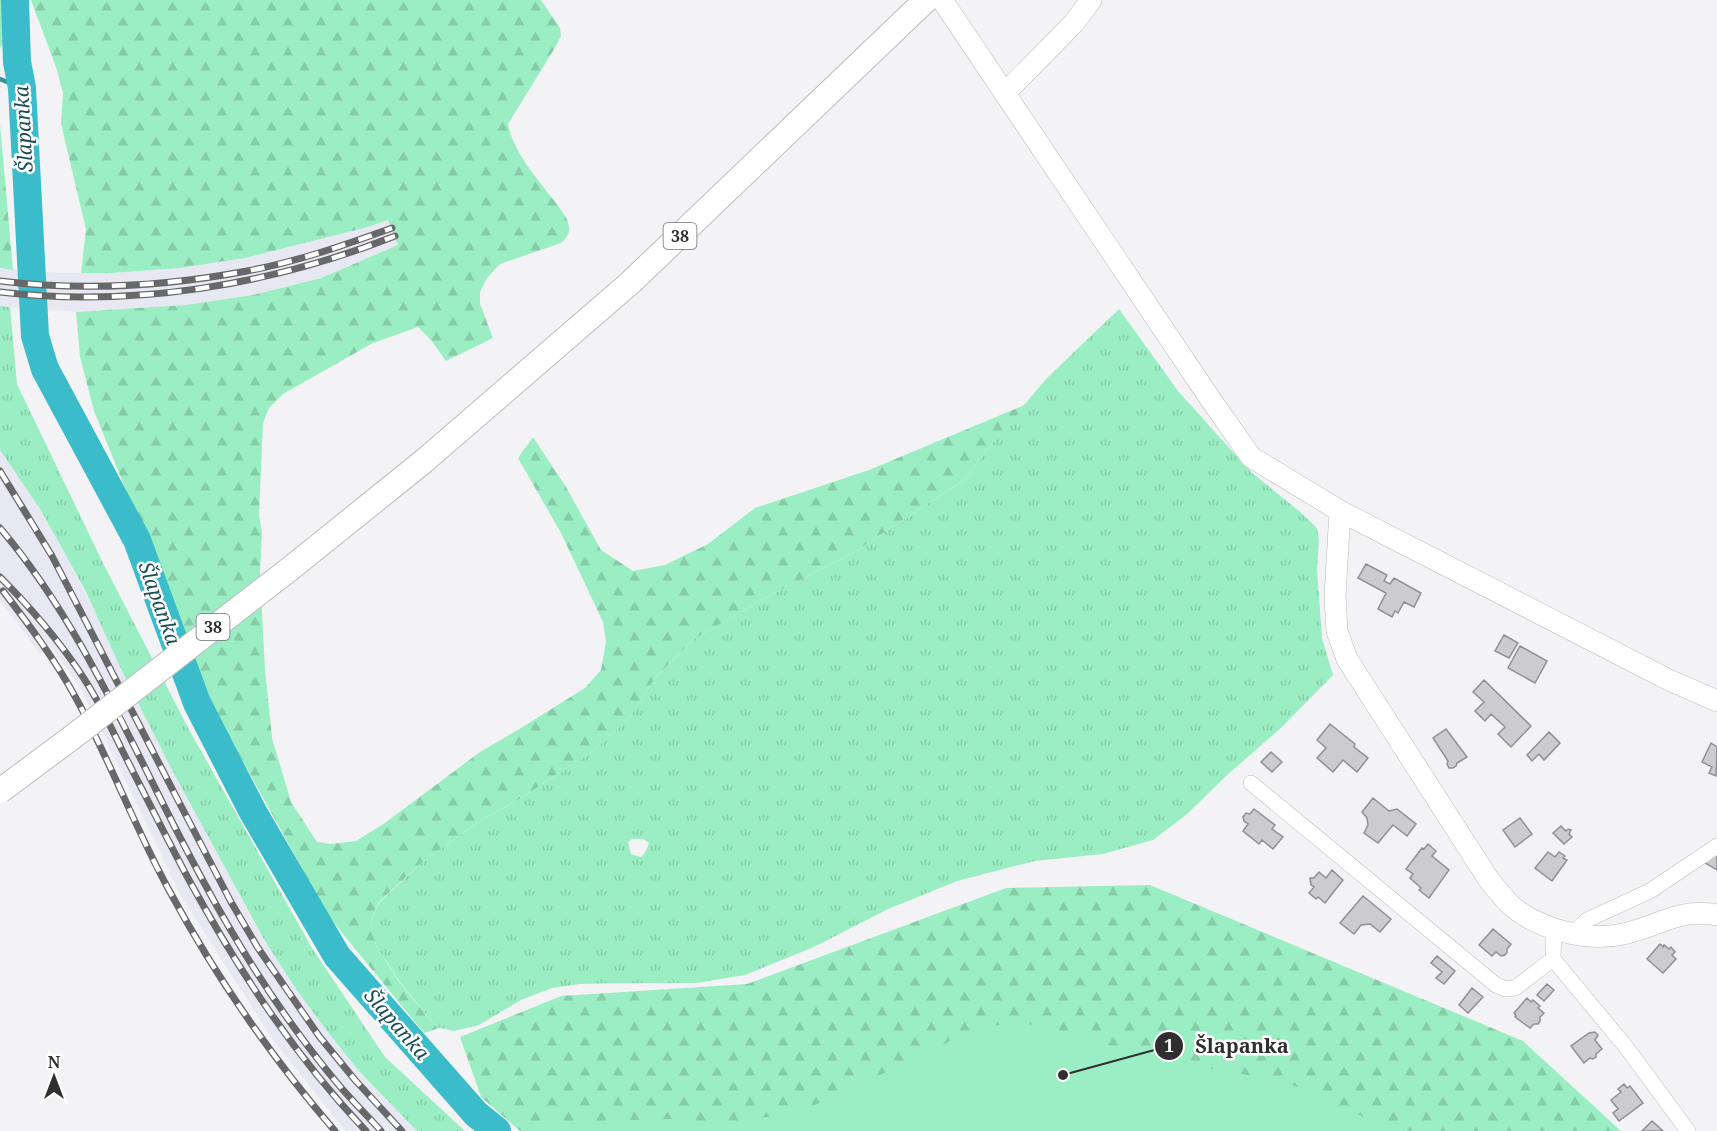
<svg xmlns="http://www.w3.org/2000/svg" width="1717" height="1131" viewBox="0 0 1717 1131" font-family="'Noto Serif',serif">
  <defs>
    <pattern id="grass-tufts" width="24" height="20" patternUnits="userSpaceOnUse" patternTransform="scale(1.5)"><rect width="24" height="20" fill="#9beec3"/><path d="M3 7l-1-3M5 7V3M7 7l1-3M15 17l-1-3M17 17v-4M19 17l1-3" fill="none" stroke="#86cca8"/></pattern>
    <pattern id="forest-firs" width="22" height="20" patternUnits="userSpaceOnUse" patternTransform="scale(1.5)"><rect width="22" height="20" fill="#9beec3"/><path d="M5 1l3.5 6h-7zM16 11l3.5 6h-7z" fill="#86cca8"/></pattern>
  </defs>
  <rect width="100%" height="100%" fill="#f3f3f6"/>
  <path fill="#e8e8f3" d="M388,219L398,245L321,278L253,295L185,305L113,310L76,312L0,306V268L60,273H112L180,268L245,258L364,228Z
    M0,450L40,509L63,550L265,941L296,989L327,1031L358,1070L417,1131H345L271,1037L181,896L82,691L52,647L40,654L0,600Z"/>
  <path fill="url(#grass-tufts)" fill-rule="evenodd" d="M0,306L10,307L17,384L102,561L187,726L312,948L385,1057L465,1131H417L414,1128L358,1070L327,1031L296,989L265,941L172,770L121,669L86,592L63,550L40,509L0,450Z
    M1119,309L1178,391L1251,472L1299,511L1317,528L1319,541L1317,569L1322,638L1333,675L1283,726L1225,777L1186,815L1153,840L1103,854L1035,861L957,881L886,910L814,947L745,975L696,983H622L580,984L552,988L521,1000L479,1025L454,1031L436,1027L399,981L376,945L371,923L378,904L420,864L481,820L520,799L594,750L629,718L656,677L694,639L769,596L856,551L967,478L986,450L1047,378ZM632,839H643L649,843L645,853L641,857L631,854L628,842Z"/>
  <path fill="url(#forest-firs)" d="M0,0H11L15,24L0,48Z
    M31,0H541L560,28L561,36L556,46L508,124C513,152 539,181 556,203C561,210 568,218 569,227C570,234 566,238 561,243L500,264L487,278L480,292V304L493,338L446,361L431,340L418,327L373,343L283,394L269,408L263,423L259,516L262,533L260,573L265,670L272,738L291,802L317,842L330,844L356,841L382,825L480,752L521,728L585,688L601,670L606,642L603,622L561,533L518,458L533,437L566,487L601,550L633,571L665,565L708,544L755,508L869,470L1027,404L986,450L967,478L856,551L769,596L694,639L656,677L629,718L594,750L520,799L481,820L420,864L378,903L371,923L376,945L399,982L436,1027L439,1028L424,1033L329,917L215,711L94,411L80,357L76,312L185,305L253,295L321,278L398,245L388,220L364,228L245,258L180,268L112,273H81L86,229L61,124L63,93L57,70Z
    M0,124L13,270L0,268Z
    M1150,885L1523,1041L1621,1131H520L481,1097L460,1037L561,996L747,984L1006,888Z"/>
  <path fill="#9beec3" d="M1015,1023L1046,1026L1090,1040L1171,1062V1056L1211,1069L1284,1081L1382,1125L1386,1131H529L526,1129L569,1122L672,1119L738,1124L815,1105L936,1049L971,1029Z"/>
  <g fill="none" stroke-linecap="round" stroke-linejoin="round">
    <path stroke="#37929c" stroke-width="4.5" d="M0,79L22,88"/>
    <path stroke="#3bbcca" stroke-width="28" d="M15,0L17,62L22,88L35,336L45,369L137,540L197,703L253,812L337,956L476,1114L497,1131"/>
  </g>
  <path fill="#cccccf" stroke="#909092" stroke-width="1.5" d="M1366,564L1387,575L1384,581L1390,584L1394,578L1421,593L1414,607L1404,602L1398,613L1395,611L1392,617L1378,609L1386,593L1358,578Z
    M1504,635L1518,643L1509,658L1495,651Z
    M1520,646L1547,661L1535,683L1508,668Z
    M1484,680L1531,726L1511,747L1498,734L1505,727L1491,714L1485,721L1475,711L1484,702L1473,692Z
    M1330,724L1355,744L1354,747L1368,758L1357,772L1343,760L1333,772L1317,758L1326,748L1317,740Z
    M1446,729L1467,757L1457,763L1456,766L1453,768H1449L1447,764L1448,761L1433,738Z
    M1549,732L1560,743L1544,760L1539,754L1532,761L1527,755Z
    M1711,743L1717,747L1716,776L1709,773L1712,767L1702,762Z
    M1271,752L1282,762L1272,772L1261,762Z
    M1373,798L1389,811L1397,809L1416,824L1407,836L1393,825L1378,843L1364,833L1368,825L1367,818L1362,812Z
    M1254,809L1275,825L1272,829L1283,837L1273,849L1262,840L1259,844L1243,831L1248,824L1244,821L1243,817L1246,813L1250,814Z
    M1520,818L1532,834L1515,847L1503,830Z
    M1561,826L1566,831L1568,829L1571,830L1569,834L1572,837L1564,844L1553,833Z
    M1428,844L1436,851L1432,856L1449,870L1429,898L1419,890L1421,888L1410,878L1413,874L1406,869L1422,848L1424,849Z
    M1548,852L1555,857L1559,852L1565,856L1563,858L1567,860L1552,881L1535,868Z
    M1717,854V870L1702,861Z
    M1332,870L1343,880L1325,903L1318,897L1316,899L1309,893L1314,887L1311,885L1310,878H1314L1319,872L1326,878Z
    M1363,896L1391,919L1380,932L1370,924L1361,925L1354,934L1340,923Z
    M1493,929L1511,944L1507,949V952L1505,955L1501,956L1496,952L1492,956L1479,945Z
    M1660,944L1663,947L1664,945L1669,949L1671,947L1675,952L1672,955L1676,959L1663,973L1647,959Z
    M1437,956L1455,971L1444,984L1436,978L1442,972L1431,963Z
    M1547,984L1554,990L1544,1001L1537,995Z
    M1472,988L1483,997L1468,1013L1459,1005Z
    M1527,998L1531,1002L1533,1000L1540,1006L1538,1008L1544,1013L1540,1017V1021L1538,1024H1534L1530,1028L1515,1017L1516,1016L1514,1013Z
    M1595,1032L1598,1035L1595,1040L1602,1049L1596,1054V1057L1593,1059L1590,1058L1584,1063L1571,1046L1589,1033Z
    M1624,1084L1627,1088L1630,1086L1643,1103L1619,1121L1613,1113L1618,1109L1611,1100L1621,1092L1618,1089Z
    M1652,1121L1663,1131H1642Z"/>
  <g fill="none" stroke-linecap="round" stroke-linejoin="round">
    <defs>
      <path id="street" d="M1251,783L1496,985L1506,989L1515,988L1553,959
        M1554,929L1553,959L1626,1047L1688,1131
        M1572,934L1587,920L1650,891L1717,846"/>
      <path id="secondary" d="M942,0L1211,400L1251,457L1340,511L1669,680L1717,701
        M1005,93L1074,23L1091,0
        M1340,511L1335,596L1337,631L1347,659L1489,880C1497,889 1505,901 1514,908C1542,930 1589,942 1623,934C1657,927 1681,907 1717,915"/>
      <path id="primary" d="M424,461L630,283L926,0"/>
    </defs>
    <use href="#street" stroke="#bcbcbf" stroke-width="16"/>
    <use href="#secondary" stroke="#bcbcbf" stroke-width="22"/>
    <use href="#primary" stroke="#bcbcbf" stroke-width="26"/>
    <use href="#street" stroke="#fff" stroke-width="15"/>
    <use href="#secondary" stroke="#fff" stroke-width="21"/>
    <use href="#primary" stroke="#fff" stroke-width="24"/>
    <defs>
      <path id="rail" d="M0,281C81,291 167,286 247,271C296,262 345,245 392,228
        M0,292C133,308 271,285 395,236
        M0,471L52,556L180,804L231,902L258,948L319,1036L355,1080L402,1131
        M0,528C87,630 137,760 201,877C240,950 285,1021 338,1084C352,1101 367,1115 381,1131
        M0,577C29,606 56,637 79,671C96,696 109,723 122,750C144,793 166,837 189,880C239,971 294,1055 366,1131
        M3,591C30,626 56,661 77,700C111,763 136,830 170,892C216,977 272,1058 335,1131"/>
    </defs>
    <use href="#rail" stroke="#68686a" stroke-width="7"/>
    <use href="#rail" stroke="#fff" stroke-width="4.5" stroke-dasharray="14" stroke-linecap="butt"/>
    <defs>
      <path id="primary-bridge" d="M0,791L70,739L291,568L424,461"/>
    </defs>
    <use href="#primary-bridge" stroke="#bcbcbf" stroke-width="26" stroke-linecap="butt"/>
    <use href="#primary-bridge" stroke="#fff" stroke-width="24"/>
  </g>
  <g text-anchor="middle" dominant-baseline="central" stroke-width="5" stroke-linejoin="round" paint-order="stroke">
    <g fill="#fff" stroke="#6d6d6e" stroke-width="1.5">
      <rect x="663.5" y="223" width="33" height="26" rx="4.5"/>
      <rect x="196.5" y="614" width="33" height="26" rx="4.5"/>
    </g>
    <g font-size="16" font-weight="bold" fill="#2f2f30">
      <text x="680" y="236">38</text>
      <text x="213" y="627">38</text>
    </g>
    <g font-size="20" font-style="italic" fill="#194e55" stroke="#fff">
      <text transform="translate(23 129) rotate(-93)">Šlapanka</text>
      <text transform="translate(160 603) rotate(70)">Šlapanka</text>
      <text transform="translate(397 1024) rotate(49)">Šlapanka</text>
    </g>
  </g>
  <path fill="none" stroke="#2f2f30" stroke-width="2" d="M1063 1075L1169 1046"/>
  <g fill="#2f2f30" stroke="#fff" stroke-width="2">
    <circle cx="1063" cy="1075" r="6"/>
    <circle cx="1169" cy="1046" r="15"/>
  </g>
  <g font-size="18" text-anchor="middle" font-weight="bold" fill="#fff">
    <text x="1169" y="1052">1</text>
  </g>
  <g font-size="20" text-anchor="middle" font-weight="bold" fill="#2f2f30" stroke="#fff" stroke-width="5" stroke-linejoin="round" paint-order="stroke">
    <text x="1242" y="1053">Šlapanka</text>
  </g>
  <g transform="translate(54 1077)" stroke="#ffffff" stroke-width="4.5" paint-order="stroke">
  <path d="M0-4.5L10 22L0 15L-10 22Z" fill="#2f2f30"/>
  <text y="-9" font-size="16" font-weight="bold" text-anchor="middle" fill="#2f2f30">N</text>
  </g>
</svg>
